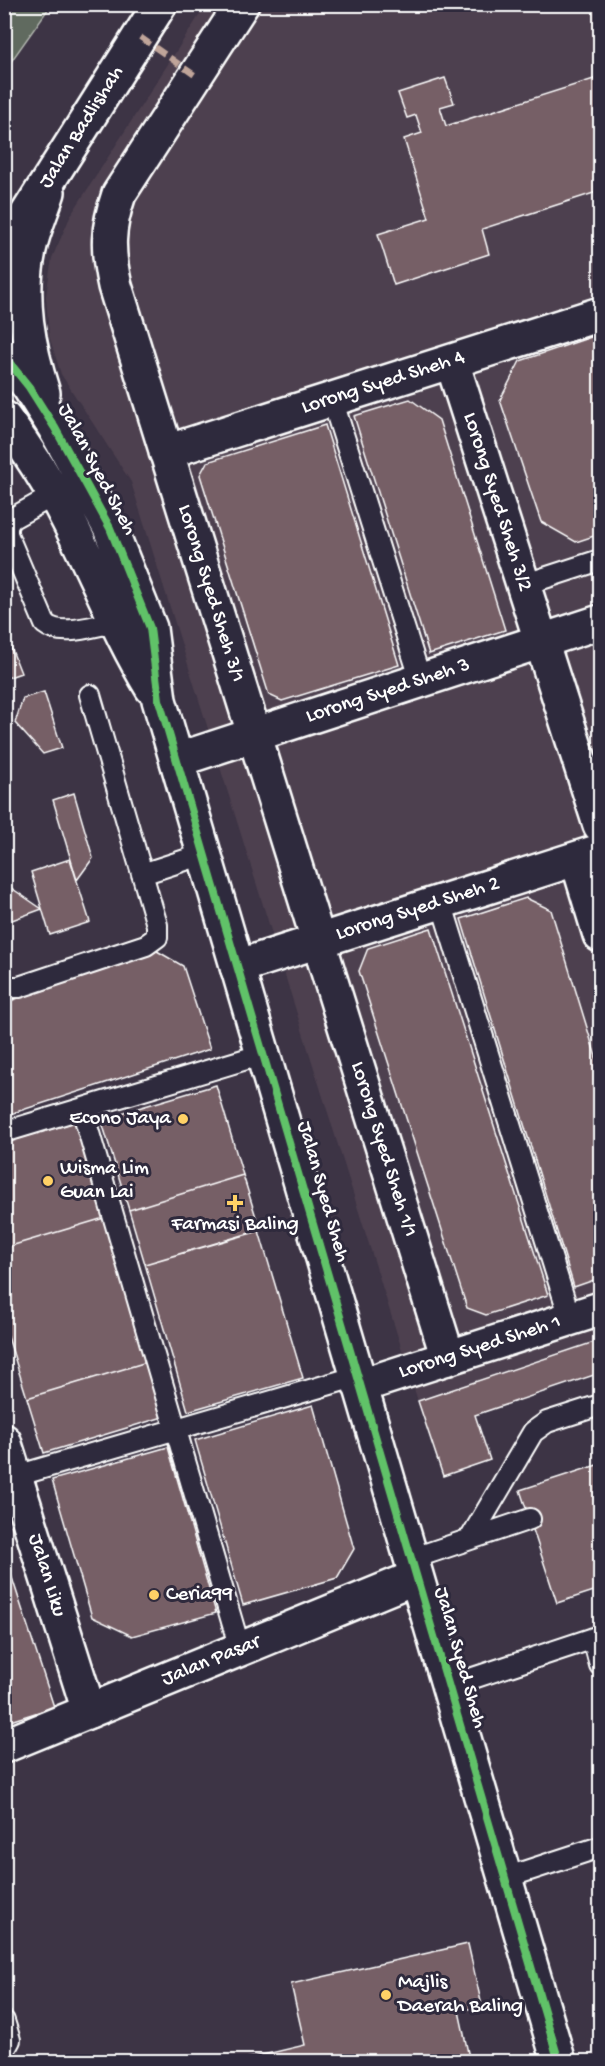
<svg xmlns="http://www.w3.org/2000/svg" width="605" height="2066" viewBox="0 0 605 2066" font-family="'Gochi Hand',sans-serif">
  <rect width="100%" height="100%" fill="#3d3445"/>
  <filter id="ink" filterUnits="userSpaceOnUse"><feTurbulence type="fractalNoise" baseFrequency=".0167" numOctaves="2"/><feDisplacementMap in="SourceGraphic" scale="12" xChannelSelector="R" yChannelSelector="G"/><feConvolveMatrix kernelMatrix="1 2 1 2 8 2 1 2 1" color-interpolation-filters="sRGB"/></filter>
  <g filter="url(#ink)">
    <path fill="#4e414f" d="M206,5H600V1340L418,1401L131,482L61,374L49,336L46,296L52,258L71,215Z"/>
    <path fill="#606a5e" stroke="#b0b4ae" stroke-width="1.5" d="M5,4L51,5L5,70L4,5Z"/>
    <path fill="#765e66" stroke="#fff" stroke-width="1.5" d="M600,77V191L482,229L489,254L394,285L378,234L429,218L404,139L422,133L416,115L407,118L398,93L445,78L454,103L440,107L446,126Z
      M600,334V534L576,542L541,522L500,400L520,361Z
      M410,399L439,420L505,630L429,654L354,416Z
      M325,425L399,665L282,701L269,695L200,475L207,462Z
      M4,630L21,673L4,679Z
      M44,692L62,748L43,754L15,723L23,698Z
      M74,793L93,858L77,880L53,800Z
      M70,859L90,922L50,935L31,872Z
      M4,883L42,909L4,923Z
      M526,898L551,910L600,1070V1278L574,1287L461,919Z
      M431,928L548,1295L486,1315L467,1308L359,971L368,948Z
      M157,951L183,966L210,1049L4,1116V1003Z
      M216,1085L243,1175L129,1210L101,1119Z
      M75,1122L104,1218L4,1248V1143Z
      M243,1175L260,1230L145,1264L129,1210Z
      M104,1218L147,1362L27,1398L4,1324V1248Z
      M259,1231L303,1378L188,1411L145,1264Z
      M600,1340V1373L475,1415L490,1460L443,1476L418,1401Z
      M147,1362L163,1417L44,1453L27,1398Z
      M313,1405L354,1549L337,1578L243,1605L195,1440Z
      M168,1447L216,1613L132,1636L92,1617L52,1480Z
      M600,1464V1589L557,1603L520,1490Z
      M4,1553L54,1707L4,1723Z
      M468,1944L482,2006L459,2011L470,2062H233L305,2045L291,1984Z"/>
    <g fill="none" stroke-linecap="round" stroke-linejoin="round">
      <defs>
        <path id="service" d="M332,399L421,681
          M54,495L11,519L7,526V534L45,624C62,638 95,625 116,622
          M523,585L600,560
          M142,874L204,854
          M441,902L570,1318
          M4,987H19L146,945L157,937V925L90,695
          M82,1109L240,1649
          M4,1132L263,1054
          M16,1476L358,1376
          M470,1539L533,1432L547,1422L600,1405
          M411,1559L530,1519
          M593,1638L600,1665
          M449,1686L600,1636
          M505,1878L600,1847
          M4,2021L10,2040L4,2051"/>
        <g id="minor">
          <path id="s1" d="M242,4L119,194C107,229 107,251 115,286L448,1358"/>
          <path id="s2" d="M452,362L600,825"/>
          <path id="s3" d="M166,452L600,314"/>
          <path id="s4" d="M177,760L600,622"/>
          <path d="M577,859L600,935"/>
          <path id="s5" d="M237,967L600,851"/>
          <path id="s6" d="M360,1386L600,1309"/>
          <path id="s7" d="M4,1441L89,1711"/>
          <path id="s8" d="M4,1746L416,1577"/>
        </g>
        <path id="tertiary" d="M4,356L29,387L55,428L110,528L150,628L159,700L559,2062
          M43,393C28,346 19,299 29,250C33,230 42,211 48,192
          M4,418C28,450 50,484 68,520C97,576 119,634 152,688"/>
        <g id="secondary">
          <path id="s9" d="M4,251L160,4"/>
        </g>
      </defs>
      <use href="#service" stroke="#fff" stroke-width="24"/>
      <use href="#minor" stroke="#fff" stroke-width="38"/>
      <use href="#tertiary" stroke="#fff" stroke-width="38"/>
      <use href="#secondary" stroke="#fff" stroke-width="38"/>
      <use href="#service" stroke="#2f2a3d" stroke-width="20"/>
      <use href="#minor" stroke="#2f2a3d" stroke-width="33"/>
      <use href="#tertiary" stroke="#2f2a3d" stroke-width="33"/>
      <use href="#secondary" stroke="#2f2a3d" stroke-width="33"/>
      <path stroke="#c0a59a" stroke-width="6" stroke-dasharray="12 6" stroke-linecap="butt" d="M140,37L196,76"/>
      <defs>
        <path id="cycleway" d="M4,356L29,387L55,428L110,528L150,628L159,700L559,2062"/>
      </defs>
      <use href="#cycleway" stroke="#2f2a3d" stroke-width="11"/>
      <use href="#cycleway" stroke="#61c268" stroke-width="8"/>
    </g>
  </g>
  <g fill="#ffd166" stroke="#2f2a3d" stroke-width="2">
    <circle cx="183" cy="1119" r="6"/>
    <circle cx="48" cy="1181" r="6"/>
    <path d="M232 1194h6v6h6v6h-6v6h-6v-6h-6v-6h6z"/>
    <circle cx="154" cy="1595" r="6"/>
    <circle cx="386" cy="1995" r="6"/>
  </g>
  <g text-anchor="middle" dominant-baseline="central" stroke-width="6" stroke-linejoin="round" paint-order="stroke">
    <g font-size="21" fill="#fff" stroke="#2f2a3d">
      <text stroke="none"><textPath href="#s9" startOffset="146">Jalan Badlishah</textPath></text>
      <text stroke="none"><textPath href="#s3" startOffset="228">Lorong Syed Sheh 4</textPath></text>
      <text transform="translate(96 470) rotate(62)">Jalan Syed Sheh</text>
      <text stroke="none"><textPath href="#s2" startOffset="147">Lorong Syed Sheh 3/2</textPath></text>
      <text stroke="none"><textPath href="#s1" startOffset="642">Lorong Syed Sheh 3/1</textPath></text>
      <text stroke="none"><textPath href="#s4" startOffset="222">Lorong Syed Sheh 3</textPath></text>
      <text stroke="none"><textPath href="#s5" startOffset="190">Lorong Syed Sheh 2</textPath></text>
      <text stroke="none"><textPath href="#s1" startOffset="1224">Lorong Syed Sheh 1/1</textPath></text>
      <text transform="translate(322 1192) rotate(74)">Jalan Syed Sheh</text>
      <text stroke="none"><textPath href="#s6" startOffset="126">Lorong Syed Sheh 1</textPath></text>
      <text stroke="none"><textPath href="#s7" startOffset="141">Jalan Liku</textPath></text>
      <text transform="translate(459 1658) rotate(74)">Jalan Syed Sheh</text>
      <text stroke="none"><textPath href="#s8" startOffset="224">Jalan Pasar</textPath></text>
    </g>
    <g font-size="21" fill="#fff" stroke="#2f2a3d" text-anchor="start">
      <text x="171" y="1119" text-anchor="end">Econo Jaya</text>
      <text x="60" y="1169">Wisma Lim<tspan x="60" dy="24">Guan Lai</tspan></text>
      <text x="235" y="1225" text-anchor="middle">Farmasi Baling</text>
      <text x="166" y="1595">Ceria99</text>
      <text x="398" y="1983">Majlis<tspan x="398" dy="24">Daerah Baling</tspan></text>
    </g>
  </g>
  <rect width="605" height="2066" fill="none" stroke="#2f2a3d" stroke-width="24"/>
  <rect x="12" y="12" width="581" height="2042" fill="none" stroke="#fff" stroke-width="2" filter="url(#ink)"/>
</svg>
